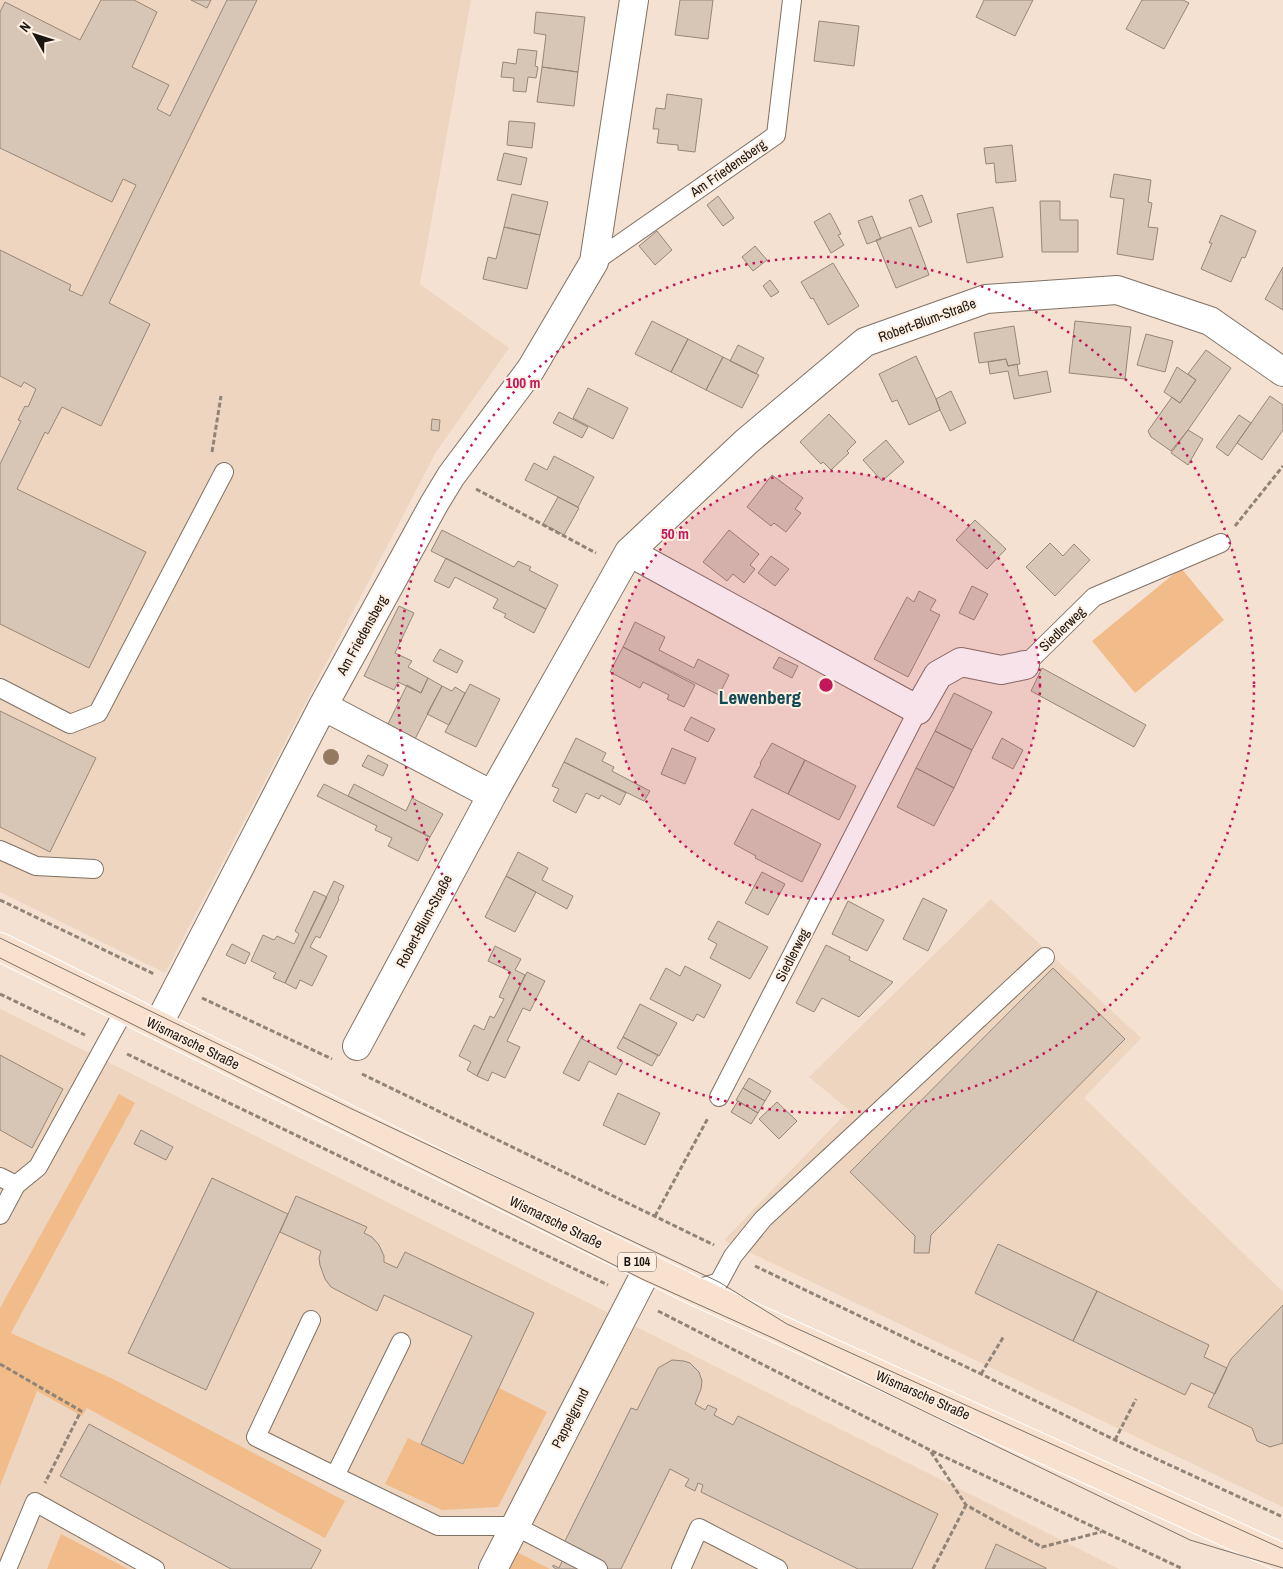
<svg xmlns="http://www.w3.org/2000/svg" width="1283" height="1569" viewBox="0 0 1283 1569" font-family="'Archivo Narrow',sans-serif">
  <rect width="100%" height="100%" fill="#f4e1d1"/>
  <path fill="#edd5bf" d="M0,0H471L420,284L509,348L436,452L165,973L0,892Z
    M991,899L1141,1038L1084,1098L1283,1292V1507L724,1240L849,1110L809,1077Z
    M0,1009L128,1072L1119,1569H0Z"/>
  <path fill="#f2bc8a" d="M1181,568L1224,620L1135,693L1092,641Z
    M119,1094L135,1103L11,1333L113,1379L345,1501L325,1538L87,1408L82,1416L37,1391L0,1486V1308Z
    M499,1388L547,1412L498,1507L442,1510L385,1484L408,1438L463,1464Z
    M61,1534L128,1569H47Z
    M511,1549L550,1569H500Z"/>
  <path fill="#d7c5b6" stroke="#978778" d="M101,0H134L157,12L132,67L169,85L157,109L170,116L227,0H257L109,303L150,324L101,426L62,407L48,434L45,432L17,489L146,552L89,668L0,624V464L21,421L18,420L25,406L28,407L36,389L24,382L21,387L0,376V250L71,285L69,290L82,296L136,185L123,179L112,202L0,148V12L5,2L80,40Z
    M191,0H211L207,8Z
    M680,0H713L708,39L675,35Z
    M984,0H1033L1015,36L976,17Z
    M1142,0H1183L1189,3L1164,49L1126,29Z
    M536,12L585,17L578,72L542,67L546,35L534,33Z
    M819,21L859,26L854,66L814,61Z
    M518,49L537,51L535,66L538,67L536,78L528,77L526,92L513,91L514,78L501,77L503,62L516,64Z
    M542,67L578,72L574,106L537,102Z
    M667,94L702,99L695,152L678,150V145L657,143L659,129H653L656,108L665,109Z
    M509,121L535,123L532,148L507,145Z
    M1012,145L1016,181L996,183L994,163L986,164L984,148Z
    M504,153L527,158L521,185L497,180Z
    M1114,174L1151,180L1148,202L1152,203L1148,227L1158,228L1153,260L1117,254L1124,199L1110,197Z
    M512,194L548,202L540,235L504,227Z
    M922,195L932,222L919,227L909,200Z
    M718,196L734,218L723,226L707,205Z
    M1040,201H1060V220H1078V252H1042Z
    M993,207L1003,257L967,263L957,214Z
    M830,213L841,234L838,235L844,245L831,253L814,222Z
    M1221,215L1256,231L1245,258L1242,257L1231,282L1201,269L1212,243H1209Z
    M872,216L881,239L867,244L858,221Z
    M504,227L540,235L527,289L483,279L488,257L496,259Z
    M911,227L929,275L896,288L876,240Z
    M657,231L672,250L655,265L639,246Z
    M755,246L767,260L753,271L742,257Z
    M833,263L859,306L828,325L813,298L811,299L801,282Z
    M1283,267V310L1265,299Z
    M770,280L779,292L771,297L763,286Z
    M652,321L688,339L671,372L635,354Z
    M1075,321L1131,327L1125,379L1069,373Z
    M1014,326L1020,364L1008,366L1006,359L979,363L974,333Z
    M1146,334L1173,341L1165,372L1137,365Z
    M688,339L723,357L706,390L671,372Z
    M738,345L764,358L756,374L730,361Z
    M1206,350L1231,368L1188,430L1171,451L1151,437L1148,431L1172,397L1180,403L1196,380L1188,374Z
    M916,356L936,399L940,410L909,425L897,400L892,402L879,374Z
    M723,357L759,375L742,408L706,390Z
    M1006,359L1008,366L1017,364L1019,376L1047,371L1051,392L1014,399L1008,371L990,374L988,362Z
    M1177,367L1196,380L1180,403L1164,392Z
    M588,388L628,408L613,439L573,418Z
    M951,391L966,423L950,431L940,410L936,399Z
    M1270,396L1283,405V430L1262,460L1237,443Z
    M559,412L588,427L582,438L553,423Z
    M829,414L856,442L847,451L849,453L831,470L823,462L821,464L800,442Z
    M1239,415L1251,423L1228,456L1216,447Z
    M432,419L440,420L439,431L431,430Z
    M1188,430L1203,439L1188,465L1171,453Z
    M886,440L904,462L882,481L863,460Z
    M554,456L594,477L578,507L525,480L534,463L547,470Z
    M772,475L803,498L795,509L801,513L786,532L774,523L771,526L747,507Z
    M558,497L579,508L564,535L543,524Z
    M975,520L1006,549L987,569L956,540Z
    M442,530L514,567L518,561L531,567L529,570L558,585L546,609L431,551Z
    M729,530L759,554L750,565L755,569L744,583L733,574L727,581L703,562Z
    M1050,543L1063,556L1074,544L1090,560L1055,596L1026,567Z
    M771,556L789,569L775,586L758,573Z
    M446,558L546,609L534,633L504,617L506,614L493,608L498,599L455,577L449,588L434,581Z
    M972,586L988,594L974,620L959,613Z
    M919,591L936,600L930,610L940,615L908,677L874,659L907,597L914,602Z
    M399,606L414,613L395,653L412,661L408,667L428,678L421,693L398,682L394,690L364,676Z
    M635,622L665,637L659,650L694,668L698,659L729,675L719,695L623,647Z
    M623,647L695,685L684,707L667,699L669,695L643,682L640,688L610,672Z
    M440,649L463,661L457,673L433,661Z
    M779,657L798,666L792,678L773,668Z
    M1042,668L1146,725L1134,747L1031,691Z
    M428,678L442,686L415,739L388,724L407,685L421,693Z
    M470,684L500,699L476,747L445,732Z
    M442,686L452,691L455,687L465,693L449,725L427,714Z
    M954,693L992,712L972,750L935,731Z
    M0,711L96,758L50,852L0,827Z
    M691,717L715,729L708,742L684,730Z
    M935,731L972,750L954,788L916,768Z
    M576,738L606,753L602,761L614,767L612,771L650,791L644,801L564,762Z
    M1002,738L1023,750L1013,769L992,758Z
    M772,743L805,760L788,794L754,777L761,764L760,763Z
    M672,748L696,758L685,784L661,774Z
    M368,755L388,765L383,776L362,766Z
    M805,760L856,786L839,820L788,794Z
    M564,762L626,793L620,805L601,795L599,799L586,793L576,813L553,801L559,789L552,786Z
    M916,768L954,788L934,826L897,807Z
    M324,784L430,837L418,861L388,846L392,838L375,830L377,826L317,796Z
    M354,784L406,811L412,798L443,814L430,837L348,796Z
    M752,809L821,844L802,882L755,858L756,856L734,844Z
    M518,852L548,868L542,880L573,896L567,909L506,876Z
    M762,872L785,884L768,915L745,903Z
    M506,876L536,892L515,932L485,917Z
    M334,881L344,886L338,898L339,899L320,938L316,936L310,947L327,956L312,986L300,980L296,989L285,983Z
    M314,891L327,897L285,983L273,978L276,973L251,961L263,935L274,940L277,936L294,944L299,934L295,931Z
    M923,898L947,910L928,951L903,939Z
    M848,901L884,920L867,951L832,934Z
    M718,921L768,947L750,979L710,958L717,944L708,939Z
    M232,944L250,953L245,964L226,955Z
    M826,945L850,957L849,960L893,982L859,1017L822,998L814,1012L796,1003Z
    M495,946L521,959L515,970L525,975L477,1076L467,1070L471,1062L459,1056L474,1025L484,1030L490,1016L494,1018L504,999L499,997L511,972L488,961Z
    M685,966L721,985L704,1018L697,1014L693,1021L650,999L666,968L680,976Z
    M1053,968L1125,1039L931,1235L929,1253H914L915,1236L850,1172Z
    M527,972L545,981L530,1011L523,1008L507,1041L520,1047L505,1078L492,1072L488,1081L477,1076Z
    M640,1004L677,1023L659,1056L623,1037Z
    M623,1037L658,1055L652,1066L617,1048Z
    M581,1038L623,1062L616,1075L589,1061L579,1081L563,1073Z
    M0,1055L63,1089L32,1148L0,1130Z
    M749,1078L771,1091L765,1101L743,1088Z
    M743,1088L765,1101L758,1113L736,1100Z
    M618,1093L660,1113L645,1145L603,1125Z
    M738,1101L758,1113L751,1124L731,1112Z
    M777,1102L797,1121L779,1139L759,1119Z
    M141,1130L173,1147L166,1160L134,1144Z
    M212,1178L288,1214L206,1390L128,1353Z
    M296,1196L367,1227L364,1233L372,1237L379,1245L384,1256V1262L397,1268L405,1252L534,1313L463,1464L421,1444L472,1336L384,1295L377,1311L331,1287L325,1279L320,1265L319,1258L321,1251L280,1232Z
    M998,1244L1097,1291L1073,1341L975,1293Z
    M1097,1291L1209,1345L1204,1357L1227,1368L1215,1394L1191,1383L1185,1395L1073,1341Z
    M1283,1305V1443L1270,1447L1257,1441L1252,1428L1208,1407L1231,1359Z
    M672,1360L684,1361L690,1363L699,1372L702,1381L701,1389L695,1404L705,1410L708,1405L717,1409L714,1415L733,1425L738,1416L938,1514L912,1569H858L701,1492L703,1485L698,1483L695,1491L685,1486L689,1479L670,1469L621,1569H556L553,1567V1565L559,1568L568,1548L563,1545L631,1408L637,1410L658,1368Z
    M89,1424L321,1550L311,1569H231L60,1476Z
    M996,1544L1046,1568V1569H985Z"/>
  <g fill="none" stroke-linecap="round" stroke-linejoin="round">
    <defs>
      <path id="lane" d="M594,262L776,135L792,0
        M1025,665L1094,597L1221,543
        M0,688L70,724L98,713L224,472
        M0,850L36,866L94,869
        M719,1097L918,710
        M0,1177L16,1185L0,1215
        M16,1185L38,1167L125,1009
        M693,1290L719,1282L733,1256L763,1219L1045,957
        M311,1320L256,1437L335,1476
        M401,1342L335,1476L438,1526H515L598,1569
        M7,1569L35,1502L155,1569
        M681,1569L699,1528L778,1569"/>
      <path id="street" d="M629,552L918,710L938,675L961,662L1001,670L1025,665
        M323,706L492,795
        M158,1025L323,706L434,504L451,476L531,369L594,262L634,0
        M357,1046L492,795L629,552L746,442L865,342L986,299L1117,290L1210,321L1283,372
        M493,1569L648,1268"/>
      <path id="primary" d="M0,947L693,1290L1283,1558"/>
    </defs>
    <use href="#lane" stroke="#817163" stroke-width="20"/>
    <use href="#street" stroke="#817163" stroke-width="30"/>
    <use href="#primary" stroke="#fff" stroke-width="30"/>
    <path stroke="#908377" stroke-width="3" stroke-dasharray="5 2.5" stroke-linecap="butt" d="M212,452L221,396
      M476,489L596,553
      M1235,526L1283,466
      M0,900L154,974
      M0,994L85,1035
      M202,998L332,1059
      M127,1054L608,1285
      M362,1074L714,1245
      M655,1216L708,1118
      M755,1266L981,1374L1115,1440L1283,1517
      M658,1311L930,1450L1183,1569
      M0,1364L81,1411L45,1483
      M981,1374L1004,1336
      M1115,1440L1136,1399
      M931,1452L966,1505L1042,1547L1101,1532
      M933,1569L966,1505"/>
    <use href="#lane" stroke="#fff" stroke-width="18"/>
    <use href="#street" stroke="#fff" stroke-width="28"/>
    <use href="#primary" stroke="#f8e2cf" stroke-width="28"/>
    <path stroke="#7b6f65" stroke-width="1" d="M0,938L352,1109L719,1282L787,1324L1283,1549
      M0,958L642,1279L775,1339L1190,1540L1283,1568"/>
  </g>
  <circle fill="#937a60" cx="331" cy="757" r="8"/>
  <circle cx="826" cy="685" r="214" fill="#c2185b" fill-opacity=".12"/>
  <g fill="none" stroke="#c2185b" stroke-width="2.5" stroke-dasharray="2.5 5">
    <circle cx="826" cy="685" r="214"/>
    <circle cx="826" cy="685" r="428"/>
  </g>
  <g text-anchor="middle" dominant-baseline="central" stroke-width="4" stroke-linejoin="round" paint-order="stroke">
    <rect fill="#feefe2" stroke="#60574f" stroke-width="1" x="618" y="1252.5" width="38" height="19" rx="4"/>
    <g font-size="12" font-weight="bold" fill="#1c1610">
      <text x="637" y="1262">B 104</text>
    </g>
    <g font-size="14" fill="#1c1610" stroke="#feefe2">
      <text transform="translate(728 168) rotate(-35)">Am Friedensberg</text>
      <text transform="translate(927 320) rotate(-20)">Robert-Blum-Straße</text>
      <text transform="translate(1062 629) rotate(-44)">Siedlerweg</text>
      <text transform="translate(362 635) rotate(-61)">Am Friedensberg</text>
      <text transform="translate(424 921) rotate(-62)">Robert-Blum-Straße</text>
      <text transform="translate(792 955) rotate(-63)">Siedlerweg</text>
      <text transform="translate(193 1043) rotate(26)">Wismarsche Straße</text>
      <text transform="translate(556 1222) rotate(26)">Wismarsche Straße</text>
      <text transform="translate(923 1395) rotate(24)">Wismarsche Straße</text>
      <text transform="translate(570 1418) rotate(-63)">Pappelgrund</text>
    </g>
    <g font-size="19" font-weight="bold" fill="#0e4954" stroke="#feefe2">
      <text x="760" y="697">Lewenberg</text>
    </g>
  </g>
  <circle cx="826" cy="685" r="8" fill="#c2185b" stroke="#feefe2" stroke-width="2.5"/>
  <g font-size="15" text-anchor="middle" font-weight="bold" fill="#c2185b" stroke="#feefe2" stroke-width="4" stroke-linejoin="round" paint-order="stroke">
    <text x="523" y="388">100 m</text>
    <text x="675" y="539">50 m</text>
  </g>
  <g transform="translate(35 35) rotate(309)" stroke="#feefe2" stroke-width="4" paint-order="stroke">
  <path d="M0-4L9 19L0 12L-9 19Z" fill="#1c1610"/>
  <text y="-8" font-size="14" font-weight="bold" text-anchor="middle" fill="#1c1610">N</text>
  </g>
</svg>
